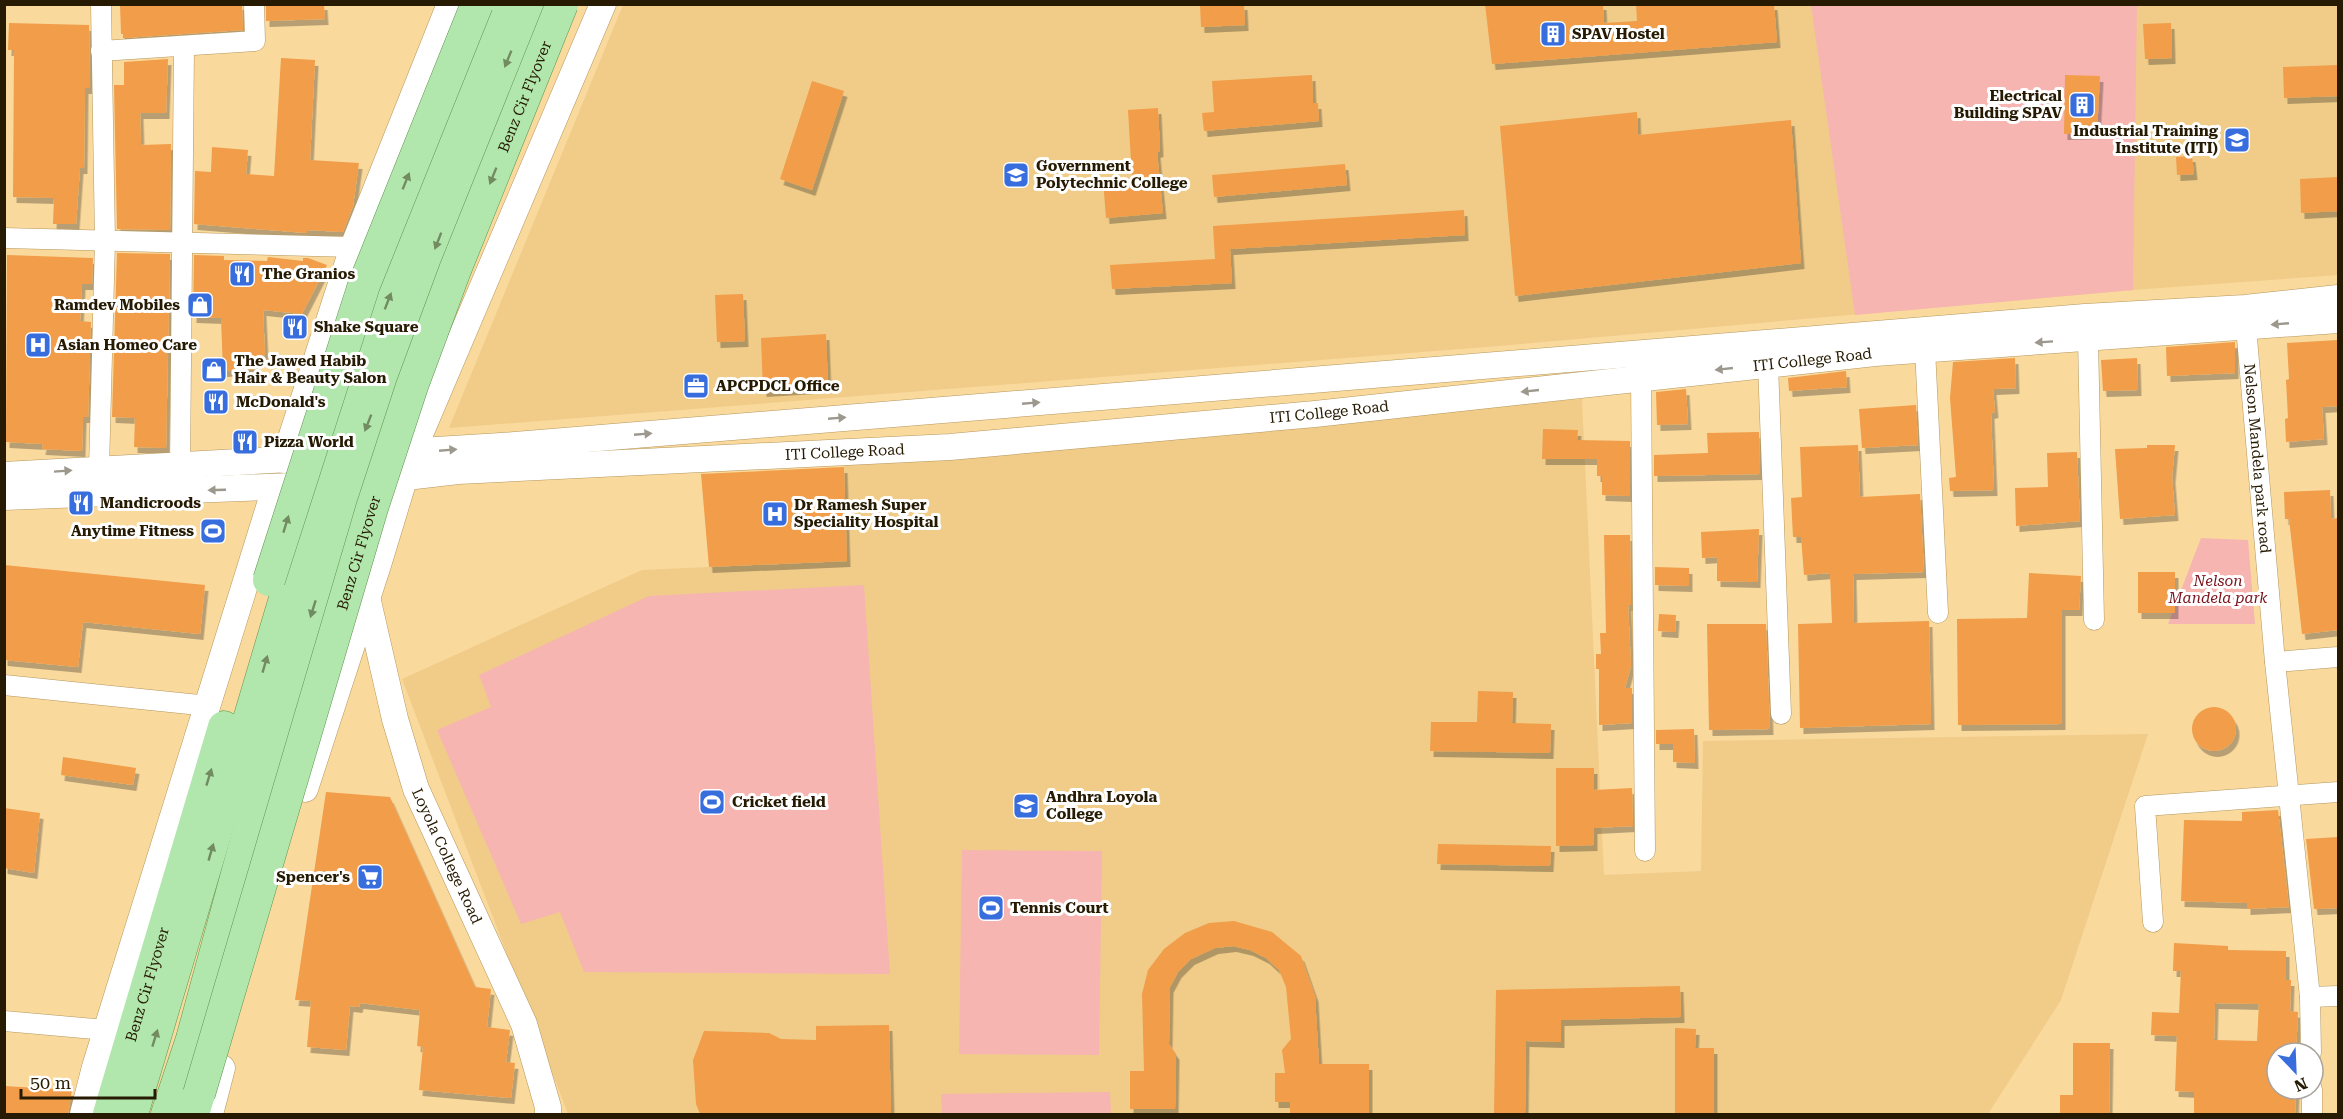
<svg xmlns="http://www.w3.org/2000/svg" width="2343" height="1119" viewBox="0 0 2343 1119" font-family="'Roboto Serif',serif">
  <defs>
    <filter id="shadow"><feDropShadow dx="3.5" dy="6" stdDeviation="0" flood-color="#0004"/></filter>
  </defs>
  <rect width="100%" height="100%" fill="#fad99d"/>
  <path fill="#f0cc88" d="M623,5H2338V275L2133,290L1499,346L449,428Z
    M1582,399L1604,875L1701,871L1703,741L2148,734L2061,1000L1988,1114H568L402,679L642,570L846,561L844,458Z"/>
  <path fill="#f6b5b1" d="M1811,5H2137L2133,290L1855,315Z
    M2201,538L2248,540L2255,624H2168Z
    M864,585L890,974L584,972L560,912L521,924L437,730L491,707L479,675L649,596Z
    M962,850L1102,851L1099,1055L959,1054Z
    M1110,1092L1111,1114H942L941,1094Z"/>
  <path fill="#f19d49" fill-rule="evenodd" filter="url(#shadow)" d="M120,4H242L243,30L123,38V34H121Z
    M266,4H324L325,19L266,21Z
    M1200,4H1244L1245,25L1201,27Z
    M1485,4H1603L1604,23L1637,21L1636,4H1774L1777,42L1492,64Z
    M9,23L89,25L90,88H85L84,168H80L76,224H53L54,198L13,197L14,50H8Z
    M2171,23L2172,58L2145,59L2143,24Z
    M281,58L315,60L310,160L359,163L353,206L343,232L307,230V233L194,224L195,171L211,172L212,147L248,150L246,174L274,176Z
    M168,59L166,113H140L141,145L171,144L170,230L117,229L114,85H124V62Z
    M2338,65V96L2284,98L2283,67Z
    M1312,75L1313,103H1318L1319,121L1204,131L1202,113L1214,112L1212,81Z
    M2065,75L2100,76L2097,133L2064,134Z
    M812,81L844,91L812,190L780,179Z
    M1158,108L1160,151L1157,152L1163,213L1106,218L1103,180L1132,178L1128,110Z
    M1637,112L1638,135L1791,120L1801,263L1515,296L1500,126Z
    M2192,156L2194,174L2177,175L2176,157Z
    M1345,164L1347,185L1214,197L1212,175Z
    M2338,177V211L2301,213L2300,179Z
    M1464,210L1465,235L1230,249L1232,283L1112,289L1110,265L1215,259L1213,226Z
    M117,253L170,254L166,448L134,447L135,418L112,417Z
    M7,255L93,258L92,284H82L80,321L91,322L88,417H83L82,451L42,449L43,444L6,442Z
    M194,255L224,256V260L267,261L268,257L303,261V258H308L327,265L302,314L263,310L265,355L255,356L256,369L223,371L221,318L193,317Z
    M743,294L745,341L717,342L715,295Z
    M826,334L828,387L763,391L761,338Z
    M2338,340V406L2322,407L2324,439L2286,442L2285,419L2288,418L2286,380L2289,379L2287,343Z
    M2235,342V373L2167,376L2166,347Z
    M2015,358L2016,388L1993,389L1995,412L1991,413L1994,490L1950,491L1949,478L1956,477L1950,398L1953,362Z
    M2137,358L2138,390L2103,391L2101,360Z
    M1846,371L1847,387L1789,391L1788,378Z
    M1686,389L1688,424L1657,425L1656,392Z
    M1916,405L1918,445L1862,448L1859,409Z
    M1543,429L1578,430L1577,440L1630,441V496L1602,495V476H1597V459H1542Z
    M1759,432L1760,474L1654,476V455L1708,453L1707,433Z
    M1858,445L1860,497L1920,494L1924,572L1853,574L1854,623L1929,621L1931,724L1800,728L1798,624L1832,623L1830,573L1804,575L1801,537H1793L1791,498L1802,497L1800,447Z
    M2147,445H2175L2172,477L2175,515L2120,519L2115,449L2147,448Z
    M2077,452L2080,521L2016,526L2015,488L2048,487L2047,453Z
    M844,467L847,561L709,567L701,474Z
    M2330,490L2331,519L2338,518V630L2302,634L2289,519H2285L2284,492Z
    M1759,529L1757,582L1717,581V557L1702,558L1701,532Z
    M1604,535H1630L1631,605H1628L1631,666L1625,688H1632V723L1599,725V669H1596V654H1601L1600,633H1606Z
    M4,565L205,585L200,634L83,622L78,667L4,660Z
    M1655,567L1689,568V586L1655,585Z
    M2138,572H2175V613H2138Z
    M2029,573L2081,576L2079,610H2062V724L1958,725L1957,619L2027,618Z
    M1659,614L1676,615L1675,632L1658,631Z
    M1707,624H1766L1770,729L1709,730Z
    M1478,691L1513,692L1512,723L1551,724L1550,753L1430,751L1431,722H1477Z
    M2192 729a22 22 0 1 1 44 0a22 22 0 1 1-44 0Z
    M1694,729L1695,763L1673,762V744H1656V730Z
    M63,757L136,768L133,785L61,775Z
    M1556,768H1594V790L1632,788L1633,826L1594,828V845L1556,846Z
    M326,792L390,797L475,987L491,989L487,1027L510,1030L506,1062L515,1063L511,1098L419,1090L423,1047L417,1046L420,1010L360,1003L359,1007L350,1006L346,1050L307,1047L311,1001L295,1000Z
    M4,808L40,813L34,873L4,868Z
    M2278,810L2289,907L2247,909V903L2181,901L2184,820L2242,821V812Z
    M2338,837V908L2314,909L2306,839Z
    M1438,844L1551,846L1550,866L1437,864Z
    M1234,921L1272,932L1301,956L1315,996L1319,1064H1369V1113L1290,1114V1102H1275V1073H1285L1282,1050L1291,1039L1286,987L1279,970L1266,958L1250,950L1233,946L1215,948L1191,959L1178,972L1170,987L1169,1044L1176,1054L1175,1109H1130V1071H1144L1142,994L1148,970L1164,949L1185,933L1209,923Z
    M2174,943L2228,946V950L2286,951V980H2291L2290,1011L2298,1012L2296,1053H2277V1089L2296,1090L2295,1114H2194V1092L2175,1091L2177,1036L2151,1035L2152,1012L2179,1013L2181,971H2173ZM2215,1003L2259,1004L2257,1041L2214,1040Z
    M1680,986L1681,1017L1561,1020V1042L1526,1041L1525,1114H1494L1496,990Z
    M889,1025L891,1114H700L696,1104L693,1060L704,1031L769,1033L781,1039L816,1040V1026Z
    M1675,1028L1696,1029L1695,1048H1714V1114H1675Z
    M2073,1043H2110L2109,1114H2060V1095H2073Z
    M4,1086L72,1090L68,1114H4Z"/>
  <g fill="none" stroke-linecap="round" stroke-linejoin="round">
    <defs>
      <g id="minor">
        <path d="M101,51L255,41L254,4"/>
        <path d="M4,238L353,247"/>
        <path id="s1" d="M2245,315L2275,662L2310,997L2311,1053"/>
        <path d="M2088,339L2094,620"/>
        <path d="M1925,349L1938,613"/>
        <path d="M1768,364L1781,714"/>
        <path d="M1641,378L1645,851"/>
        <path d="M180,466L184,47"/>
        <path d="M99,469L105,241L101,4"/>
        <path d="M2275,662L2338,657"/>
        <path d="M4,685L209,706"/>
        <path d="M2153,922L2145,806L2338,792"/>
        <path d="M2310,997L2338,996"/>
        <path d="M4,1021L106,1030"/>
        <path d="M2312,1089V1114"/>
      </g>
      <g id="tertiary">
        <path d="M371,454L501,446L2085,317L2245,308L2338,298"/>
        <path d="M284,460L353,247L450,4"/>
        <path d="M4,475L326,457"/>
        <path id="s2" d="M363,482L458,471L950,447L1315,414L1875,353L2338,320"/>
        <path d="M4,497L318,485"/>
        <path id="s3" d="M367,597L395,719L416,789L524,1024L548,1107V1114"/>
        <path d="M305,789L378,565L412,453L603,4"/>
        <path d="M83,1114L95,1067L275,488"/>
        <path d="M210,1114L222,1068"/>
      </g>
      <g id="primary">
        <path id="s4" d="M109,1114L224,727"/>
        <path d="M132,1114L327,457L503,4"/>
        <path d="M167,1114L192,1039L278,724L351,483L356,454L530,4"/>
        <path d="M193,1114L199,1094"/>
      </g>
    </defs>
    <use href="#minor" stroke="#b5975c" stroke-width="21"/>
    <use href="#tertiary" stroke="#b5975c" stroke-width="27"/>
    <use href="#primary" stroke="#5f954e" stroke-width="33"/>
    <use href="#minor" stroke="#fff" stroke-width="20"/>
    <use href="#tertiary" stroke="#fff" stroke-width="26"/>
    <use href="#primary" stroke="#b1e7ad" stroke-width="32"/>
    <defs>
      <g id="primary-bridge">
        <path d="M269,580L364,285L477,4"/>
        <path id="s5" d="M199,1094L372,508L412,386L455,270L562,4"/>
      </g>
    </defs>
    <use href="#primary-bridge" stroke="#5f954e" stroke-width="33" stroke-linecap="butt"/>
    <use href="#primary-bridge" stroke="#b1e7ad" stroke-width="32"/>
  </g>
  <defs><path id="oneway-solid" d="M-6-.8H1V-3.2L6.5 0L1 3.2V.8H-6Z" transform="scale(1.5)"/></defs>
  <g fill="#728b60">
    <use href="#oneway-solid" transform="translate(508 59) rotate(112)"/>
    <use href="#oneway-solid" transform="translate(493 176) rotate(112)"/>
    <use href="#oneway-solid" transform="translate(406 181) rotate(-68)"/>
    <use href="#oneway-solid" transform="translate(438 241) rotate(111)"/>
    <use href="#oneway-solid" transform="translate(388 301) rotate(-69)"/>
    <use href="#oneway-solid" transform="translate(368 423) rotate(111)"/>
    <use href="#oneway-solid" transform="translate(286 524) rotate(-73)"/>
    <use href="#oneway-solid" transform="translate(313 609) rotate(107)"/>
    <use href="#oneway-solid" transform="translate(265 664) rotate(-74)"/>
    <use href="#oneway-solid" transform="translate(209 777) rotate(-73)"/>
    <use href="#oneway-solid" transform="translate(211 852) rotate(-74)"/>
    <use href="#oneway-solid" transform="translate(155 1038) rotate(-73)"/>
  </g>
  <g fill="#9d988d">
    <use href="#oneway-solid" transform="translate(2280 324) rotate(175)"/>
    <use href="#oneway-solid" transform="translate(2044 342) rotate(176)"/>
    <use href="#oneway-solid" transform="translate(1724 369) rotate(174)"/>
    <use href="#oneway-solid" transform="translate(1530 391) rotate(174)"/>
    <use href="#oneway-solid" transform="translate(1031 403) rotate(-5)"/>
    <use href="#oneway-solid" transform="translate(837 418) rotate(-5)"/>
    <use href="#oneway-solid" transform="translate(643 434) rotate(-5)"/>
    <use href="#oneway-solid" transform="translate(448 450) rotate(-5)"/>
    <use href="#oneway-solid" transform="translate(63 471) rotate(-4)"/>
    <use href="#oneway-solid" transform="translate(217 490) rotate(178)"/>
  </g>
  <defs>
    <symbol id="building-square" viewBox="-11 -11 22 22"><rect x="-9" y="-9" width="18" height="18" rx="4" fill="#376ddc" stroke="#fff"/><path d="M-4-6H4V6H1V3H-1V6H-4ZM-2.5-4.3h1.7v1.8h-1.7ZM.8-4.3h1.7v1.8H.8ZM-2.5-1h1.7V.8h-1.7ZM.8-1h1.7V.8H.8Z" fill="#fff"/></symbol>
    <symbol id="university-square" viewBox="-11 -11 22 22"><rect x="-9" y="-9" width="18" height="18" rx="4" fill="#376ddc" stroke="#fff"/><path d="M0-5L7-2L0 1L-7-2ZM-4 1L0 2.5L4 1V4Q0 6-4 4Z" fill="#fff"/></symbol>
    <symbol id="restaurant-square" viewBox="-11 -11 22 22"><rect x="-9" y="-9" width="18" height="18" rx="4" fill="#376ddc" stroke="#fff"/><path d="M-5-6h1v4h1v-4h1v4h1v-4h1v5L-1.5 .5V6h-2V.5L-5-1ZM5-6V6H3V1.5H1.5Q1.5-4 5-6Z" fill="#fff"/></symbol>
    <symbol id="shop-square" viewBox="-11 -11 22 22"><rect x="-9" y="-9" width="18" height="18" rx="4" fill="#376ddc" stroke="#fff"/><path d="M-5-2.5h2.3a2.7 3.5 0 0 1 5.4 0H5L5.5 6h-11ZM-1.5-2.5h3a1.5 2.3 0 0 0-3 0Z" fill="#fff"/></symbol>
    <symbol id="hospital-square" viewBox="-11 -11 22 22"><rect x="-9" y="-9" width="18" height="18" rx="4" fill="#376ddc" stroke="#fff"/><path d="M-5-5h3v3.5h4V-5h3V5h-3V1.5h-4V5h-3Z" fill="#fff"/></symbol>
    <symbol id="office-square" viewBox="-11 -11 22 22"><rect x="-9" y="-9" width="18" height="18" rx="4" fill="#376ddc" stroke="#fff"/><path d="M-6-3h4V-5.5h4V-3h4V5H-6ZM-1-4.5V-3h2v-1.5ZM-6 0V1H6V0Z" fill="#fff"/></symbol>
    <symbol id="stadium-square" viewBox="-11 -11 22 22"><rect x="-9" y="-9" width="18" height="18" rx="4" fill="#376ddc" stroke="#fff"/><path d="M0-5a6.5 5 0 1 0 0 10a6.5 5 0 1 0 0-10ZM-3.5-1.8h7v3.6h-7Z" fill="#fff"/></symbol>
    <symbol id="supermarket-square" viewBox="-11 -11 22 22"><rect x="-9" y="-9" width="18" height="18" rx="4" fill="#376ddc" stroke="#fff"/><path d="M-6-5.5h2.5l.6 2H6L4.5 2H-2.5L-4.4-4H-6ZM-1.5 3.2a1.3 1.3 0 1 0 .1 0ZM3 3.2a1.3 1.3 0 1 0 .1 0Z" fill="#fff"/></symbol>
  </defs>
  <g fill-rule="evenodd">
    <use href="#building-square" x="1538" y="19" width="30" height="30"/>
    <use href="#building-square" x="2067" y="90" width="30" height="30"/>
    <use href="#university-square" x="2222" y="125" width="30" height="30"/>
    <use href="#university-square" x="1001" y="160" width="30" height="30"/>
    <use href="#restaurant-square" x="227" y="259" width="30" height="30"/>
    <use href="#shop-square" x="185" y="290" width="30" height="30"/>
    <use href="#restaurant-square" x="280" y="312" width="30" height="30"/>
    <use href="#hospital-square" x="23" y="330" width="30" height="30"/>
    <use href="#shop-square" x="199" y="355" width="30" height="30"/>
    <use href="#office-square" x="681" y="371" width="30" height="30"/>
    <use href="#restaurant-square" x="201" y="387" width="30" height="30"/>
    <use href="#restaurant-square" x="230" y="427" width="30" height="30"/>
    <use href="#restaurant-square" x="66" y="488" width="30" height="30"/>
    <use href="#hospital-square" x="760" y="499" width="30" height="30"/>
    <use href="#stadium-square" x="198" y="516" width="30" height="30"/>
    <use href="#stadium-square" x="697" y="787" width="30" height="30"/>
    <use href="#university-square" x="1011" y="791" width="30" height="30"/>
    <use href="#supermarket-square" x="355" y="862" width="30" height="30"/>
    <use href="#stadium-square" x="976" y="893" width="30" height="30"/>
  </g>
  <g text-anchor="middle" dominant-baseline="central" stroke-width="6" stroke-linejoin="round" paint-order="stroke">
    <g font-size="15" font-weight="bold" fill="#261a02" stroke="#fff" text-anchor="start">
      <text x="1572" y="34">SPAV Hostel</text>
      <text x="2062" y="96" text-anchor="end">Electrical<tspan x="2062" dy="17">Building SPAV</tspan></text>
      <text x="2218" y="131" text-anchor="end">Industrial Training<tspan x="2218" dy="17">Institute (ITI)</tspan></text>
      <text x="1036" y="166">Government<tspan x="1036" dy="17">Polytechnic College</tspan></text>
      <text x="262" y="274">The Granios</text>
      <text x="180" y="305" text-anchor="end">Ramdev Mobiles</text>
      <text x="314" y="327">Shake Square</text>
      <text x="57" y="345">Asian Homeo Care</text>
      <text x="234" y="361">The Jawed Habib<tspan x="234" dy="17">Hair &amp; Beauty Salon</tspan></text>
      <text x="716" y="386">APCPDCL Office</text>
      <text x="236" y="402">McDonald's</text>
      <text x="264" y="442">Pizza World</text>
      <text x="100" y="503">Mandicroods</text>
      <text x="794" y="505">Dr Ramesh Super<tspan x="794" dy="17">Speciality Hospital</tspan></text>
      <text x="194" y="531" text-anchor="end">Anytime Fitness</text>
      <text x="1046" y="797">Andhra Loyola<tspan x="1046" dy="17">College</tspan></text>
      <text x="732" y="802">Cricket field</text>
      <text x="350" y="877" text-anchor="end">Spencer's</text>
      <text x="1010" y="908">Tennis Court</text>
    </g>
    <g font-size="15" fill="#261a02" stroke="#fff">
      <text stroke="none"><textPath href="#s5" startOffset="1050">Benz Cir Flyover</textPath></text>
      <text stroke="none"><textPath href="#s2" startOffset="1455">ITI College Road</textPath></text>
      <text stroke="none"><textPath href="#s2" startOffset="969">ITI College Road</textPath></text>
      <text stroke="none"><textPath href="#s2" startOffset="483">ITI College Road</textPath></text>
      <text stroke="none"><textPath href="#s1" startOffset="144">Nelson Mandela park road</textPath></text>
      <text stroke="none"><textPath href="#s5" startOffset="564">Benz Cir Flyover</textPath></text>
      <text stroke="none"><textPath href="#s3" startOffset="272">Loyola College Road</textPath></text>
      <text stroke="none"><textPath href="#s4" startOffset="135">Benz Cir Flyover</textPath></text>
    </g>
    <g font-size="15" font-style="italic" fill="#78111b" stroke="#fff">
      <text x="2218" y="581">Nelson<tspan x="2218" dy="17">Mandela park</tspan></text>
    </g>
  </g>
  <rect width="2343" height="1119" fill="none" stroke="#261a02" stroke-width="12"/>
  <g transform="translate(2295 1071) rotate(157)"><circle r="28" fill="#ffffff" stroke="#a8a39a" stroke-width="1.5"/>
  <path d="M0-4.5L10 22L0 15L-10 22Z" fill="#376ddc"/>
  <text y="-9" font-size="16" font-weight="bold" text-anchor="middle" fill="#261a02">N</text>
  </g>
  <path d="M21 1089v9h134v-9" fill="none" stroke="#261a02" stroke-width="3"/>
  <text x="30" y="1089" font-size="18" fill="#261a02" stroke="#ffffff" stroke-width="4.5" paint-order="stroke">50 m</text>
</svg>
